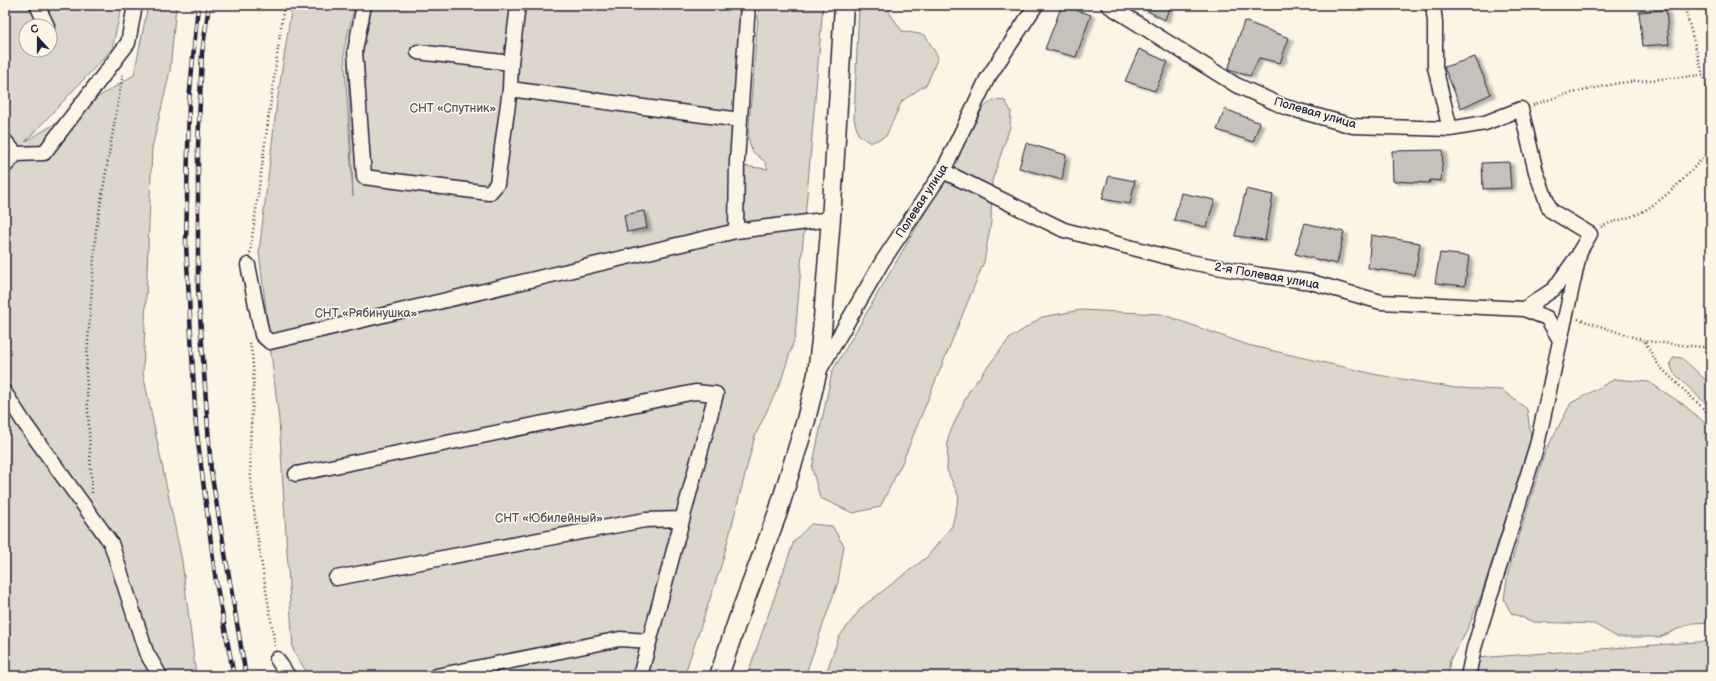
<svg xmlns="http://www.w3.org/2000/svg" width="1716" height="681" viewBox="0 0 1716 681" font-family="'Balsamiq Sans',sans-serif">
  <defs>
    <filter id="shadow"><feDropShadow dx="4.5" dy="2.5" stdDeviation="1" flood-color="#0004"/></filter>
  </defs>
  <rect width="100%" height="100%" fill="#fcf5e5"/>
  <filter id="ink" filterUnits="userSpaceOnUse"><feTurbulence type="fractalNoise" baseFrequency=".025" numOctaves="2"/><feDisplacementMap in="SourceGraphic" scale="8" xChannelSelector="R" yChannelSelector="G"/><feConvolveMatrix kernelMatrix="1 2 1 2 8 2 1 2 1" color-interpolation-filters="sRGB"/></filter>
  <g filter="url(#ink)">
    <path fill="#dcd6cc" stroke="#7f7c84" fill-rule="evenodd" d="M5,5H122L112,49L25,142L134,75L148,5H176L170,71L152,148L143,373L182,561L196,676H5ZM26,26H50V50H26Z
      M292,5H355L344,49L353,196L347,49L358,5H755L742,166L768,169L765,162L752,151L748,137L759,5H823L795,337L781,381L755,436L722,563L684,676H309L293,650L279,420L259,252L277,102Z
      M859,5H890L889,12L902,31L925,35L938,57L927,84L902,101L886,136L870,143L858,134L854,119Z
      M993,100L1005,101L1011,111L1010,127L992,181L991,222L984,262L902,463L880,507L853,513L820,498L812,468L832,372L944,180L983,108Z
      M1081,310L1161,314L1248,345L1378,375L1456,388L1502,390L1527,409L1531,438L1482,593L1468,628L1450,660L1448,676H825L839,637L862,607L927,557L952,526L959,497L947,470L948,437L969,391L1009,339L1042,317Z
      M1674,357L1682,358L1711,385V409L1673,372L1670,363Z
      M1615,379L1649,382L1684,405L1711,428V622L1692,623L1660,637H1617L1594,624L1534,622L1511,613L1504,599L1508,573L1545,452L1571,403Z
      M811,524L832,526L844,546L838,582L805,676H747L794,541Z
      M1711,641V676H1477L1476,658Z"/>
    <path fill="#c6c1bb" stroke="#22223b" filter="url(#shadow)" d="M1062,5L1091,15L1076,57L1045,49Z
      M1136,5H1170L1165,20Z
      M1666,10L1669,44L1643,46L1639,12Z
      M1244,21L1289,38L1280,63L1259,58L1250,76L1228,70Z
      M1139,49L1168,62L1155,91L1125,81Z
      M1475,57L1491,94L1461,108L1444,67Z
      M1225,109L1260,123L1253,142L1217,130Z
      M1026,143L1066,155L1062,180L1019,168Z
      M1443,150L1441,181L1430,180L1429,183L1393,181L1392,151Z
      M1509,162L1511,188L1483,189L1482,163Z
      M1109,176L1135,181L1130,204L1102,199Z
      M1246,189L1273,195L1265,240L1235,236Z
      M1181,193L1215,200L1206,227L1174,220Z
      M644,211L647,228L627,232L624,215Z
      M1305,223L1344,232L1337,264L1295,254Z
      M1371,235L1420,243L1415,275L1368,268Z
      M1440,253L1469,256L1465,286L1435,283Z"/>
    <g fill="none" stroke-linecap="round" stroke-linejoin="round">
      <defs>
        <path id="minor" d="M37,5L47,26
          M364,5L355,51L364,177L489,193L497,184L510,89L511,63L518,5
          M1108,5L1236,85L1285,107L1353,126L1450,129L1485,123L1521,109L1536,172L1550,210L1590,234L1580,251L1537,445L1474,648L1468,676
          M1433,5L1435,22V67L1450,129
          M418,52L511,63
          M510,89L740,120
          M5,141L16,154L44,153L128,43L135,5
          M5,166L16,154
          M943,171L1064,230L1179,260L1260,275L1311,282L1381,302L1524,309L1554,289L1577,257
          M736,231L737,161L748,5
          M248,265L262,335L270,342L736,231L831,219
          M1524,309L1547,318L1560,340
          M819,371L882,262L943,171L987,79L1036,5
          M5,393L25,424L111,543L146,652L160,676
          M296,474L695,392L716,394L640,676
          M336,578L645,520L682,519
          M277,659L288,676
          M436,676L620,639L649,641"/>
        <path id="major" d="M719,676L737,622L778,512L806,420L817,374L822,331L832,205L844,5"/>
      </defs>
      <use href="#minor" stroke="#22223b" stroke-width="17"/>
      <use href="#major" stroke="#22223b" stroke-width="21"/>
      <path stroke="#22223b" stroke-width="2.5" stroke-dasharray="1 3" stroke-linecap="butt" d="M1684,5L1711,104
        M1533,105L1563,95L1619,83L1703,75
        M1601,227C1614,220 1629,219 1642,212C1672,194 1688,174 1711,149
        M250,253L284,5
        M1578,319L1645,341L1711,348
        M1645,342L1659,366L1711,416
        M250,343C258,381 249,420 250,458C252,521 266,584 275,646
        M92,493L86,370L96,230L123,73"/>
      <use href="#minor" stroke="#fcf5e5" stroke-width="14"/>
      <use href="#major" stroke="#fcf5e5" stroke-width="18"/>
      <defs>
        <path id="rail" d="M198,5L189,101L186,244L196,426L216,582L234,676
          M209,5L202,53L198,147V288L211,471L246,676"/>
      </defs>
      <use href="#rail" stroke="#22223b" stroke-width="4.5"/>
      <use href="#rail" stroke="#fcf5e5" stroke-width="3" stroke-dasharray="9" stroke-linecap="butt"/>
    </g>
  </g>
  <g text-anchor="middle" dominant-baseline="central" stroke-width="3.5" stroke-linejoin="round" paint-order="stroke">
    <g font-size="12" fill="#504f5f" stroke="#fcf5e5">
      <text x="453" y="108">СНТ «Спутник»</text>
      <text x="366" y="313">СНТ «Рябинушка»</text>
      <text x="549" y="518">СНТ «Юбилейный»</text>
    </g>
    <g font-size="12" fill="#22223b" stroke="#fcf5e5">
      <text transform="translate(1315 113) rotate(16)">Полевая улица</text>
      <text transform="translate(922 201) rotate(-57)">Полевая улица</text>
      <text transform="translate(1267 276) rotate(10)">2-я Полевая улица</text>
    </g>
  </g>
  <rect width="1716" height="681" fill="none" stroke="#fcf5e5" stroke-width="20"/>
  <rect x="10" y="10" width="1696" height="661" fill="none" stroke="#22223b" stroke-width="1.5" filter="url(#ink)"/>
  <g transform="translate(38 38) rotate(339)"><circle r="19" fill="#fcf5e5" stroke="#a5a1a1"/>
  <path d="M0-3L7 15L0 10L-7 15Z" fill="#22223b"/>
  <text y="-6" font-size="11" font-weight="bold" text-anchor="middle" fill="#22223b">С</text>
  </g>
</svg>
